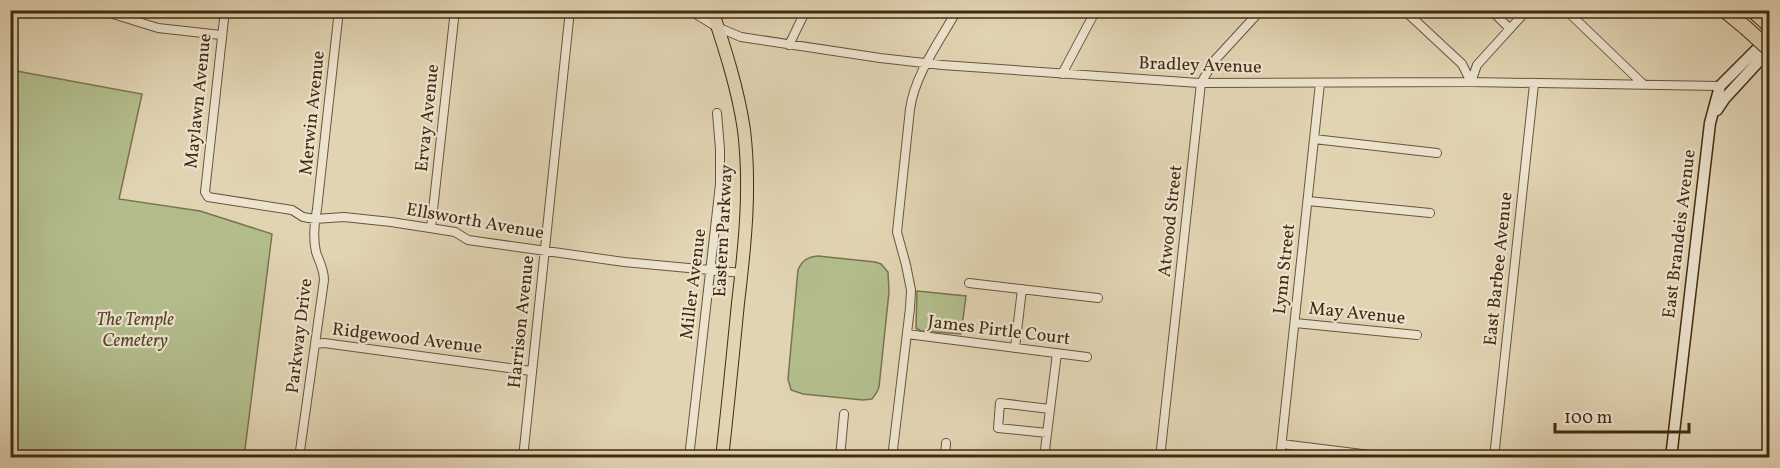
<svg xmlns="http://www.w3.org/2000/svg" width="1780" height="468" viewBox="0 0 1780 468" font-family="Vollkorn,serif">
  <rect width="100%" height="100%" fill="#e1d4b3"/>
  <filter id="stains"><feTurbulence type="fractalNoise" baseFrequency=".00333" numOctaves="4"/><feColorMatrix values="0 0 0 0 .2 0 0 0 0 .09 0 0 0 0 .02 0 0 0 .5 -.17"/></filter>
  <radialGradient id="worn" r=".72"><stop offset=".6" stop-color="#630" stop-opacity="0"/><stop offset="1" stop-color="#630" stop-opacity=".3"/></radialGradient>
  <path fill="#b3bd8c" stroke="#7a744e" stroke-width="1.5" d="M11,70L142,94L119,199L200,211L272,234L244,457H11Z
    M818,256L875,262L881,264L888,272L889,292L879,387L877,392L872,399L863,400L803,394L791,390L788,379L798,270C802,260 808,257 818,256Z
    M917,291L966,296L961,334L921,331L916,328Z"/>
  <g fill="none" stroke-linecap="round" stroke-linejoin="round">
    <defs>
      <path id="street" d="M100,10L158,28L221,35
        M225,10L205,192L208,197L292,210L303,217L315,219L344,217L391,222L449,231L455,232L468,240L624,262L742,273
        M689,10L717,27L741,37L880,58L942,65L1199,83L1471,82L1720,86
        M1404,10L1462,64L1471,82
        M1491,10L1510,29
        M1566,10L1643,84
        M789,45L806,10
        M1062,74L1096,10
        M1471,82L1477,65L1527,10
        M1314,139L1437,153
        M1308,201L1430,213
        M431,228L455,10
        M969,283L1098,298
        M1295,323L1417,335
        M907,334L1087,357
        M315,344L324,343L531,371
        M1015,348L1022,289
        M1047,433L998,428L1000,403L1050,409
        M1282,444L1394,458
        M299,458L324,280C324,269 319,261 316,252C313,238 314,223 317,209L339,10
        M523,458L570,10
        M689,458L720,184V149L717,113
        M840,458L844,414
        M892,458L910,308L911,290L906,265L897,232L910,109C915,74 940,41 957,10
        M945,458L946,443
        M1044,458L1057,353
        M1160,458L1201,83L1214,61L1261,10
        M1280,458L1320,83
        M1494,458L1534,84"/>
      <path id="secondary" d="M1717,110L1725,98L1770,49
        M1671,458L1710,123L1720,86L1770,36"/>
      <path id="primary" d="M712,10C725,49 738,89 744,130C751,188 745,245 738,303C733,354 728,406 722,458"/>
      <path id="highway" d="M1724,10L1746,28
        M1752,10L1770,26"/>
    </defs>
    <use href="#street" stroke="#6a543a" stroke-width="10"/>
    <use href="#secondary" stroke="#422a11" stroke-width="13"/>
    <use href="#primary" stroke="#422a11" stroke-width="14"/>
    <use href="#highway" stroke="#422a11" stroke-width="16"/>
    <use href="#street" stroke="#ece3ce" stroke-width="8"/>
    <use href="#secondary" stroke="#ece3ce" stroke-width="10"/>
    <use href="#primary" stroke="#e1d4b3" stroke-width="12"/>
    <use href="#highway" stroke="#e1d4b3" stroke-width="14"/>
    <defs>
      <path id="highway-bridge" d="M1746,28L1770,50"/>
    </defs>
    <use href="#highway-bridge" stroke="#422a11" stroke-width="16" stroke-linecap="butt"/>
    <use href="#highway-bridge" stroke="#e1d4b3" stroke-width="14"/>
  </g>
  <g text-anchor="middle" dominant-baseline="central" stroke-width="4.5" stroke-linejoin="round" paint-order="stroke">
    <g font-size="18" fill="#422a11" stroke="#ece3ce">
      <text transform="translate(1200 66) rotate(2)">Bradley Avenue</text>
      <text transform="translate(199 101) rotate(-84)">Maylawn Avenue</text>
      <text transform="translate(313 113) rotate(-84)">Merwin Avenue</text>
      <text transform="translate(428 118) rotate(-84)">Ervay Avenue</text>
      <text transform="translate(1171 221) rotate(-84)">Atwood Street</text>
      <text transform="translate(475 222) rotate(10)">Ellsworth Avenue</text>
      <text transform="translate(724 231) rotate(-87)">Eastern Parkway</text>
      <text transform="translate(1680 234) rotate(-83)">East Brandeis Avenue</text>
      <text transform="translate(1285 269) rotate(-84)">Lynn Street</text>
      <text transform="translate(1499 269) rotate(-84)">East Barbee Avenue</text>
      <text transform="translate(694 284) rotate(-83)">Miller Avenue</text>
      <text transform="translate(1357 314) rotate(6)">May Avenue</text>
      <text transform="translate(522 322) rotate(-84)">Harrison Avenue</text>
      <text transform="translate(999 331) rotate(7)">James Pirtle Court</text>
      <text transform="translate(300 336) rotate(-83)">Parkway Drive</text>
      <text transform="translate(407 339) rotate(7)">Ridgewood Avenue</text>
    </g>
    <g font-size="18" font-style="italic" fill="#59472a" stroke="#ece3ce">
      <text x="135" y="320">The Temple<tspan x="135" dy="21">Cemetery</tspan></text>
    </g>
  </g>
  <rect width="1780" height="468" fill="none" stroke="#e1d4b3" stroke-width="36"/>
  <rect x="12" y="12" width="1756" height="444" fill="none" stroke="#422a11" stroke-width="3"/>
  <rect x="18" y="18" width="1744" height="432" fill="none" stroke="#422a11" stroke-width="1.5"/>
  <path d="M1555 423v9h134v-9" fill="none" stroke="#422a11" stroke-width="3"/>
  <text x="1564" y="423" font-size="18" fill="#422a11" stroke="#ece3ce" stroke-width="4.5" paint-order="stroke">100 m</text>
  <rect width="100%" height="100%" filter="url(#stains)"/>
  <rect width="100%" height="100%" fill="url(#worn)"/>
</svg>
